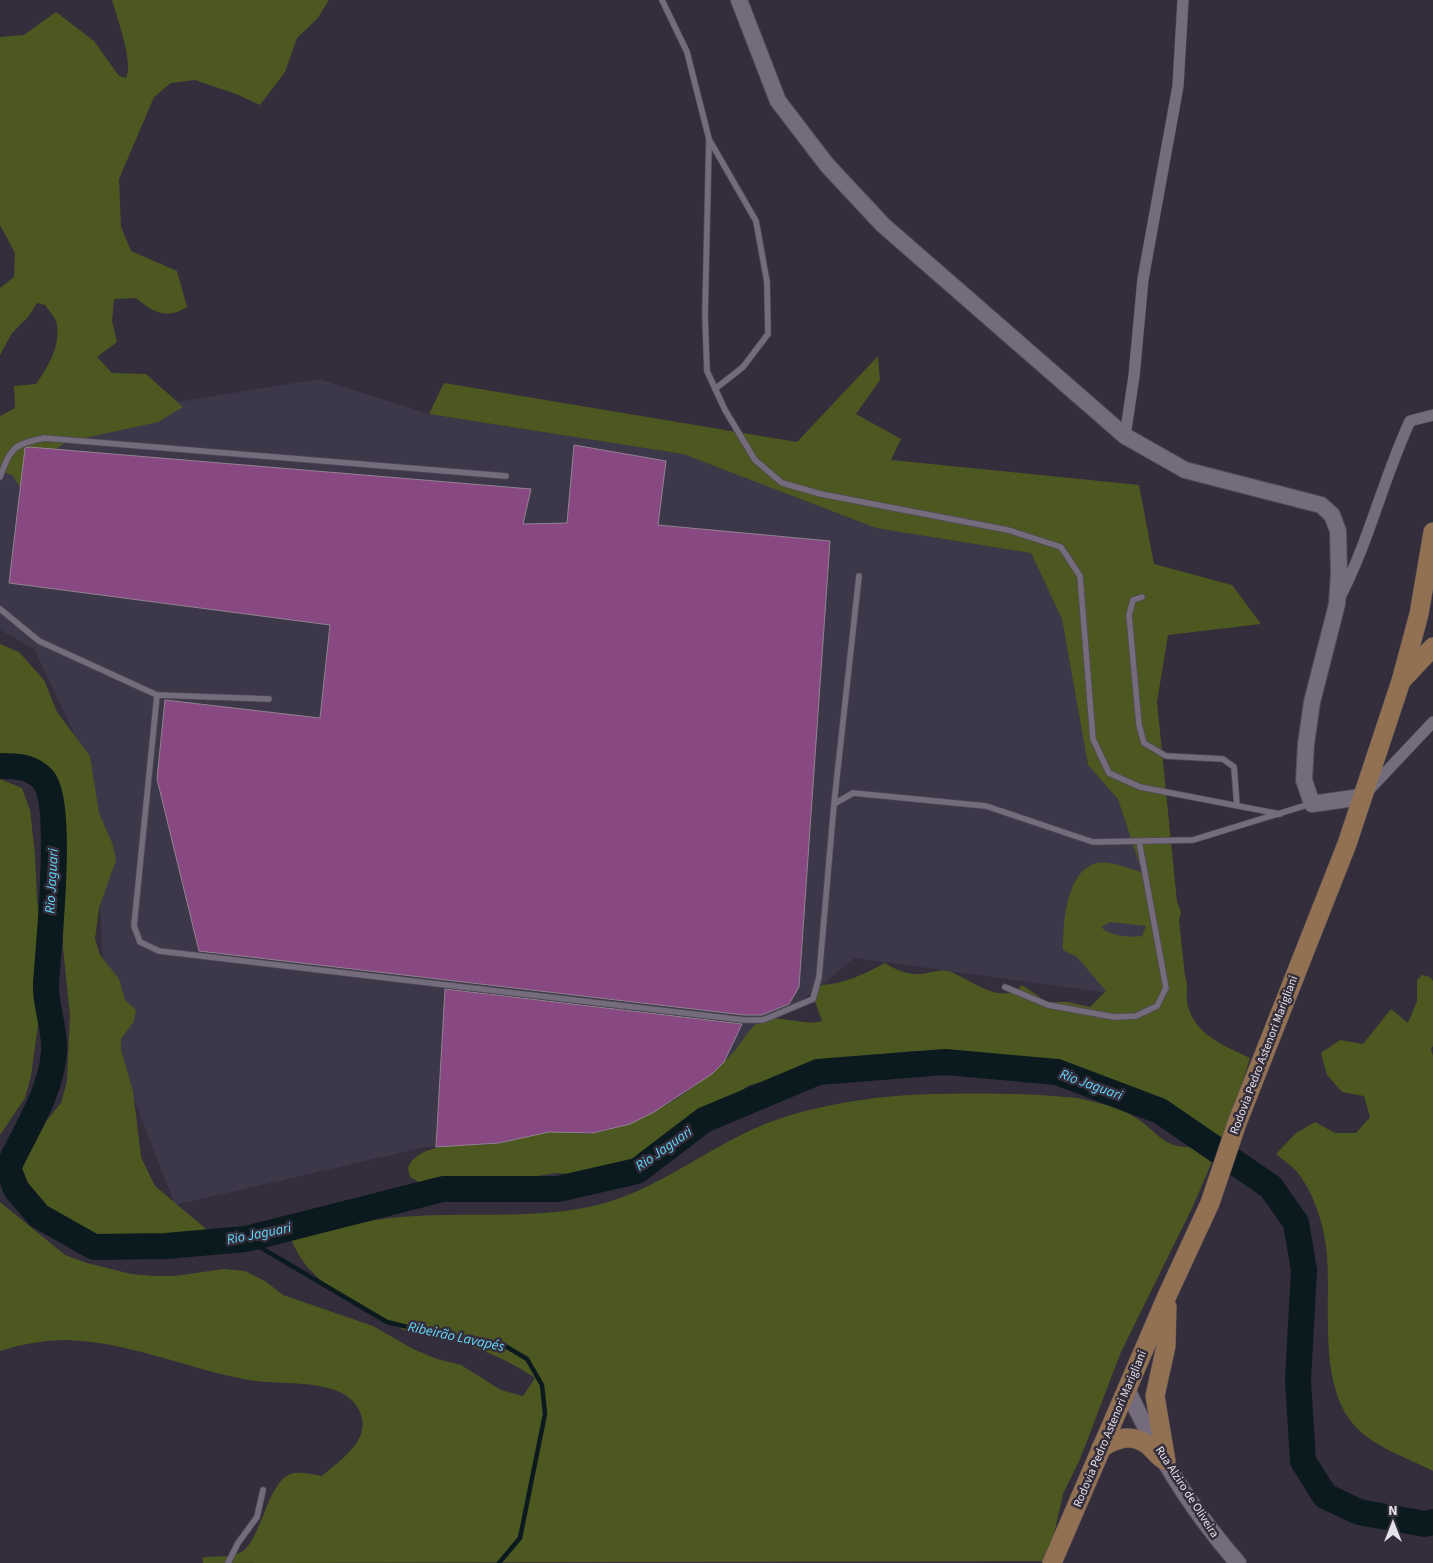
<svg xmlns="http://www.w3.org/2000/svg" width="1433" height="1563" viewBox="0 0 1433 1563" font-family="'Source Sans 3',sans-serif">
  <rect width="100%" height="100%" fill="#342d3b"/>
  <path fill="#3c3849" d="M319,379L429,414L683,454L876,528L1031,553L1062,619L1088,765L1118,799L1154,907L1142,936L1109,993L855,958L724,1062L566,1144L425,1147L175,1205L129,1086L103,960L93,773L34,649L0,630V431Z"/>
  <path fill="#4d5820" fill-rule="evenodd" d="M112,0H329L317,19L297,38L285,72L260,105L236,94L195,80L171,83L154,97L119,179L121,227L131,251L177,271L187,307C166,320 153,312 136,298L114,299L112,321L117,342L97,357L112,373L146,374L183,407L158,422L66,442L38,463L23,491L12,475L0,471V416L15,408L14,386L36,384C48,367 60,347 57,325C57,319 49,311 45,305L37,303L28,317L12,333L0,355V288L14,277L15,253L0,225V37L24,35L56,12L94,41L119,76L126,78C134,63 117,18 112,0Z
    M878,356L880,380L856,414L901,439L891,460L1139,485L1154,564L1232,585L1261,624L1168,635L1157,702L1177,902L1181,912L1179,920L1185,976C1189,986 1185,997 1188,1007C1197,1036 1225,1046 1250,1058L1235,1108L1193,1206L1121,1352L1080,1459L1063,1494L1048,1561L203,1563L202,1558C216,1554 229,1560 243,1551C263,1535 269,1475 295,1473C304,1472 314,1475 322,1476C340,1460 372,1440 360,1412C355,1400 344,1393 332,1389C306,1381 276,1384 249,1380C188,1369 130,1342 67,1340C44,1340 22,1344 0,1351V1202L65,1255L87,1263L131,1274L153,1276H175L224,1269L245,1271L265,1281L283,1295L373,1326L413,1349L437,1359L461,1365L501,1390L523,1396L535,1378C505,1357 469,1344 433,1336C426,1334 418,1335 411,1333C403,1331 395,1324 387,1320C347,1300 306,1281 290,1236C332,1228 374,1218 416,1216C477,1212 541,1220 601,1204C653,1190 693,1159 741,1135C795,1107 869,1096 930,1094C971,1093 1013,1093 1053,1096C1064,1097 1076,1097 1086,1100C1100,1103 1119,1108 1131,1115C1159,1130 1160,1150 1197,1147L1199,1141L1197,1135L1172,1106L1079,1070L1052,1064L1000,1062L966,1055L917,1051L845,1057L747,1086L675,1146L639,1172L627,1178L556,1173L449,1190L426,1186L410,1177L408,1168C420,1138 475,1148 502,1143C517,1140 534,1133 550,1132C565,1131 581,1136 595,1133C645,1123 693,1092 729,1057C738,1049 749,1028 758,1023C777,1012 802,1027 822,1021L813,996L821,985C845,984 864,974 885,963C896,970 907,975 921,974C929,973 940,969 948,971C970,978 1002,1008 1022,985L1047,1002H1068L1090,1007L1106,991L1077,957L1063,950C1063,924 1066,870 1097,863C1112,860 1128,869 1142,872L1118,799L1088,765L1062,619L1031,553L876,528L683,454L429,414L444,383L797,442ZM1111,922L1145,926H1146L1142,936C1130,938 1110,936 1101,927Z
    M0,644L19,652L44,680L57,712L90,756L99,813L113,845L116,860L99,908L95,939L100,955L119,979L125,1000L136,1010L134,1021L121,1039V1050L133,1091L141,1157L155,1186L206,1229L182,1244L109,1246L87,1239L70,1225L50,1215L34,1197L16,1154L34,1142L47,1120L61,1103L67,1081L70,1015L63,948L64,836L62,814L50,794L42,772L24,760L0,753Z
    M0,779L22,788L30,810L35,854L37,900L43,944L40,1010L31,1076L25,1098L0,1135Z
    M1422,975L1430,977L1433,981V1046L1431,1048L1433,1056V1471C1408,1458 1373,1447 1354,1425C1318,1384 1331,1307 1327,1256C1325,1229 1316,1199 1301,1177C1295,1168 1284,1161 1276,1154L1296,1133L1315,1122L1335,1133H1356L1370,1117L1364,1096L1342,1092L1327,1075L1321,1053L1340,1040L1363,1044L1391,1009L1408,1023L1417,1001V980Z"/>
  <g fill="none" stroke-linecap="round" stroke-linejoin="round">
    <path stroke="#0b1a1f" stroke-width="4.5" d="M246,1239L387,1322L457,1339L502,1344L527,1359L542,1385L545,1414L520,1538L499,1563"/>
    <path stroke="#0b1a1f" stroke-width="26" d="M0,766C16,766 30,766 42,778C65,800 48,948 46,984C45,1007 56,1030 54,1052C51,1093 25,1131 8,1168L16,1189L39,1216L94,1247L166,1246L246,1239L443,1189H558L637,1171L704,1120L818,1072L945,1062L1057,1072L1160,1111L1271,1187L1296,1223L1304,1270L1298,1380L1303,1461L1325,1496L1359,1512L1425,1524L1433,1522"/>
  </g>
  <path fill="#884881" stroke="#928390" d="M574,445L666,461L658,525L830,541L799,987L789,1004L762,1015H744L199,951L157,779L165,700L320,718L330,625L9,583L25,448L29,447L531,489L523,524L567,523Z
    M445,989L742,1024L724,1062L712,1074L654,1112L630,1124L593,1133L549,1132L499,1143L436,1147Z"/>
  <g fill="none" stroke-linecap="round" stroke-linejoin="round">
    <defs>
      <path id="lane" d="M662,0L687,52L709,139L705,316L707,371L725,410L755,460L782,483L821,494L1008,530L1061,547L1080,576L1093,739L1109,773L1140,787L1280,814
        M710,141L756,221L767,282L768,334L743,367L715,389
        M0,477C11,448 12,445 44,438L506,476
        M859,576L834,804L853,793L986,806L1093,842L1193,840L1310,804
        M1142,597L1133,600L1129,615L1139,725L1144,743L1166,756L1223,759L1234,767L1237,806
        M0,609L39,641L157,695L269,699
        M157,695L134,926L140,942L159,951L744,1020H763L813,999L819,977L834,804
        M1005,987L1048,1005L1114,1017L1136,1016L1157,1006L1166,988L1139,841
        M228,1563L238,1543L257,1517L263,1490"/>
      <path id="street" d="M1125,436L1134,376L1143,279L1178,86L1183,0
        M1339,599C1369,542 1383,479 1410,421L1433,415
        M1368,791L1433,722"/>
      <path id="secondary" d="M739,0L778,101L827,165L883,225L1125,436L1185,470L1321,505L1332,515L1338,531L1339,573L1337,604L1312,702L1306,744L1304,780L1312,804L1361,797
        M1127,1389C1155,1450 1193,1512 1238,1563"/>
      <path id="primary" d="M1402,680L1433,647
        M1101,1448C1117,1438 1131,1433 1148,1445C1154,1450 1158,1457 1166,1461
        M1166,1461L1155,1396L1166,1346L1167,1307
        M1052,1563L1167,1296L1210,1203L1237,1123L1347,844L1401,681L1419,614L1433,532"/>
    </defs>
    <use href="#lane" stroke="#504a56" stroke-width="7"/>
    <use href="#street" stroke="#504a56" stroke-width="12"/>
    <use href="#secondary" stroke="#504a56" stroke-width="18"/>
    <use href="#primary" stroke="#504a56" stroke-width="20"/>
    <use href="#lane" stroke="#746c7c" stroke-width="5.5"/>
    <use href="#street" stroke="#746c7c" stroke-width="11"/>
    <use href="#secondary" stroke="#746c7c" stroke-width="16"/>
    <use href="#primary" stroke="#927153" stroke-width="19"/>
  </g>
  <g text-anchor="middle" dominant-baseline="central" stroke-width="5" stroke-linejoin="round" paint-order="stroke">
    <g font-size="12" fill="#e5e1ea" stroke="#342d3b">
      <text transform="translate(1264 1055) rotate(-69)">Rodovia Pedro Astenori Marigliani</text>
      <text transform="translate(1110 1429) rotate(-67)">Rodovia Pedro Astenori Marigliani</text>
      <text transform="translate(1187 1492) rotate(57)">Rua Alziro de Oliveira</text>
    </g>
    <g font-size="14" font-style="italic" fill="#62d8fa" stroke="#342d3b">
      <text transform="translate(52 881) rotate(-87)">Rio Jaguari</text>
      <text transform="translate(1091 1085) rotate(20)">Rio Jaguari</text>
      <text transform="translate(664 1149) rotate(-35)">Rio Jaguari</text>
      <text transform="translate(259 1234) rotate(-11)">Rio Jaguari</text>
      <text transform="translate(456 1337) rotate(12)">Ribeirão Lavapés</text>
    </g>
  </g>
  <g transform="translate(1393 1523)" stroke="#342d3b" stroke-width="4" paint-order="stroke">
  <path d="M0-4L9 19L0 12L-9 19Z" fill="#e5e1ea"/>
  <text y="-8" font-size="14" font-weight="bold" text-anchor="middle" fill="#e5e1ea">N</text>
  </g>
</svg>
